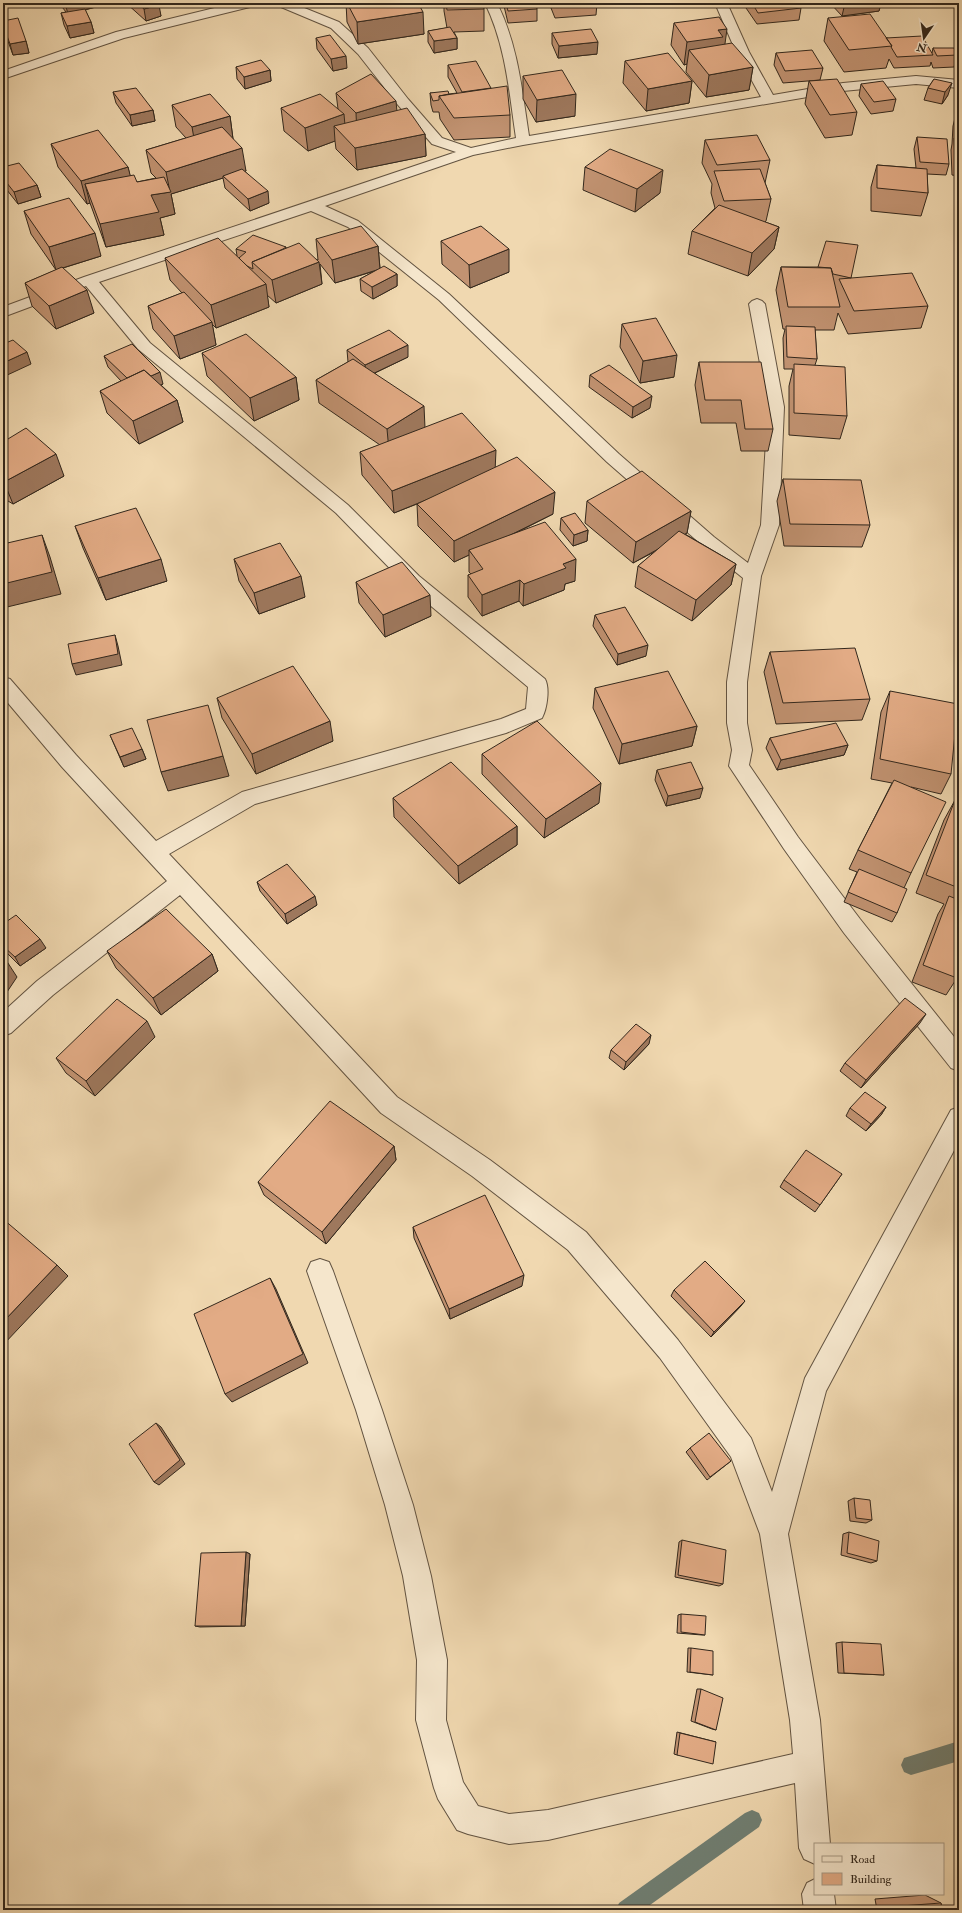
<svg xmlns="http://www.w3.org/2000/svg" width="962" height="1913" viewBox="0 0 962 1913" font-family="'IM FELL Double Pica',serif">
  <rect width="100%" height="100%" fill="#f0d8b0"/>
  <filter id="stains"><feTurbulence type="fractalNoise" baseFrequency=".005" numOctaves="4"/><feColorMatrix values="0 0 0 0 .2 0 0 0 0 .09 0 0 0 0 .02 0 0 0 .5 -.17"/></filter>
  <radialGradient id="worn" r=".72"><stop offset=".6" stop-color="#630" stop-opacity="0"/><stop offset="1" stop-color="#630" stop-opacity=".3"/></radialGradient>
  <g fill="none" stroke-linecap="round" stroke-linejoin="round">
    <path fill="#707f73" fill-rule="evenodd" d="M959,1741V1761L911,1775L904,1772L901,1765L904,1758Z
      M752,1810L759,1813L762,1820L759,1827L643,1910H616L619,1903L745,1813Z"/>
    <defs>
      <path id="street" d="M235,3H256L254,6L124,38L3,79V71L116,32Z
        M271,3H292L339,22L368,48L408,99L442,138L471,148L516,138C509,92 506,46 485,3H497C518,45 522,90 529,136L761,97L736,52L715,3H727L749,52L773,95L843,83L916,76L959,80V88L916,84L843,91L523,145L473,155L325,206L358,221L449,294L619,454L714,537L748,563L761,525L768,407L749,304L752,301L757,299L762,301L765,304L784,407L779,525L761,576L747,682V723L752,750L749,765L798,837L860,919L959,1043V1071L951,1068L844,933L784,849L729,766L732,750L727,723V682L743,578L702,545L607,462L439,300L348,227L311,211L99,282L150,343L348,505L419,576L545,679C550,688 547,709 542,718L506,733L255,804L169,854L397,1097L490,1160L586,1232L678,1340L751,1438L772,1492L805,1378L951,1110L959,1107V1141L826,1391L788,1534L820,1720L830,1844H815V1864L804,1859L799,1848L795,1783L548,1840L509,1844L468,1834L457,1830L438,1799L434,1788L416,1720L417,1660L403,1576L385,1505L356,1410L307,1271L311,1262L320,1259L329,1262L333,1271L382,1410L413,1505L431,1576L447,1660L446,1720L463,1782L478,1806L509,1814L548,1810L793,1754L790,1720L760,1534L731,1457L660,1358L568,1250L472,1176L381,1113L180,895L53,995L11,1033L3,1036V1012L37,981L167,881L62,767L3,697V677L10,679L76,755L156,841L242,792L501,719L526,709L528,687L407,586L336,513L138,349L86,286L3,317V307L84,277L456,152L432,144L398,105L358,54L331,28L281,7L273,6Z
        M815,1879V1894H834L836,1910H804L802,1894L807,1883Z"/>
    </defs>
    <use href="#street" stroke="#625341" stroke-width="2"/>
    <use href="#street" fill="#f5e6cc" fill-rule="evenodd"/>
  </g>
  <path fill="#c29372" stroke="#32271c" d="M59,3H111L85,10L91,22L94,33L70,38L64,25L61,13L66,12Z
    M126,3H157L161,16L146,21Z
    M346,3H418L424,34L358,44L347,22Z
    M444,3H482L484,9V31L454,32L457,38V49L434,53L428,42V31L447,28L444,11Z
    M504,3H535L537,9V21L508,23L504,6Z
    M549,3H597L596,15L555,18Z
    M747,3H797L801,8L799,20L757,24L746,8Z
    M830,3H881L879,11L842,16Z
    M828,18L932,53L933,48L957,55L954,67L933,68L931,62L930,66L894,68L889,59L886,68L844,72L824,41Z
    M3,21L26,41L29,53L13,55L5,33L3,27Z
    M674,23L725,44L753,67L749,90L706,97L686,72L687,64L684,65L671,45Z
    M552,33L597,54L558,58L552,44Z
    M316,38L347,68L333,71L317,49Z
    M776,53L823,68L820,80L783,83L774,65Z
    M625,61L692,81L689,103L646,111L623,83Z
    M448,65L491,88L510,115V137L454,140L440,119L439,112H433L431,105L430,93L449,94L457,93L448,77Z
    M236,67L270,70L271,81L245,89L237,79Z
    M523,76L575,116L536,122L523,99Z
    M934,79L948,95L942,104L924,100L928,88Z
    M809,81L857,112L852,135L825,138L805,104Z
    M861,84L896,99L893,111L871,114L859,96Z
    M113,92L153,110L155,121L132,126L116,103Z
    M336,93L397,111L425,134L426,156L357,170L336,149L335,141L308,151L284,131L281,108L338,109Z
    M172,105L230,116L233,139L246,171H245L269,203L250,211L225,188L223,178L171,194L175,214L160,218L164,235L106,247L90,203L87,204L58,167L51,144L128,167L130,176L137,182L156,178L151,173L146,150L186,138L176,127Z
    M956,114H959V176L952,175L951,150L952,144L953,126Z
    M917,137L949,164L946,175L927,174L928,193L921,216L871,211V187L877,165L916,168L914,149Z
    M705,140L770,160L765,183L771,199L766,221L765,222L779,227L774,249L748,276L688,254L692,231L715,208L711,193L712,184L702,163Z
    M3,167L37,185L41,197L18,204L3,185Z
    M585,167L660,193L635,212L583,190Z
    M24,211L101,256L63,268L94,313L56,329L32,306L25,283L56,270L31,234Z
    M316,239L378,246L380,268L397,274V286L373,299L361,291L360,279L375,271L335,283L320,264L322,284L276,303L267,295L269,307L216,328L212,324L216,345L180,359L153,329L148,306L182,293L170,280L165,258L237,256L236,249L286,247V248L318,260Z
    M441,241L509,272L470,288L442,264Z
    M781,267H818L851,278L928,306L921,328L848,334L838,313L834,330H815L817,359L815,365L847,416L840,439L789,435V386L793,369H784L783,338L785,329H783L776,290Z
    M622,324L674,377L640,383L620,347Z
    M347,350L408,357L375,373L425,428L495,467L553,514L514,534L575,581L565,584L564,590L523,606L519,601L482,616L468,597V575L471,574L469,572V555L454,562L418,526L417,504L394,513L362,475L360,452L380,445L319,403L316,380L348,362Z
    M202,353L296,377L299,400L254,421L207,376Z
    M104,356L163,384L161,385L177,400L183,422L139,444L107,413L100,391L121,381L108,367Z
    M699,362L773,429L768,451H741L736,423H701L695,385Z
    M590,375L650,408L632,418L589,387Z
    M3,442L64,476L13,504L3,498Z
    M783,479L870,525L862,547L784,546L777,501Z
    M587,501L691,511L687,533L685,534L736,564L731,585L692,621L635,587L638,566L656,551L633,563L585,523Z
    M561,518L588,530L587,541L573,546L560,530Z
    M75,526L167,581L106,600L83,548Z
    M234,559L305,597L259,614L239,581Z
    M356,582L431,616L385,637L359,603Z
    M595,615L646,656L617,665L593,626Z
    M770,652L870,699L862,720L776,724L764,672Z
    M595,688L697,726L692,746L619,764L593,708Z
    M890,691L951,774L941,794L911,787V873L904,888L897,913L892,922L844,902L857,872L849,869L858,850L892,783L871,779L881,712Z
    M217,698L333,741L256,774L222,718Z
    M110,735L142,749L146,759L124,767Z
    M770,738L848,745L844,755L777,770L766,748Z
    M482,754L599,803L544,838L482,774Z
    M657,770L700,798L666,806L655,780Z
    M393,798L517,826V845L459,884L394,817Z
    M955,800L959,802V973L957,978L946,995L912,982L938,914L944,904L916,893L944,820Z
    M257,882L317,905L287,924L260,891Z
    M3,924L46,948L20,966L3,949Z
    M107,951L212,954L218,971L161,1015L116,968Z
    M920,1023L861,1088L840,1071L845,1063Z
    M155,1037L95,1096L66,1073L56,1058Z
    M649,1044L624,1070L609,1058L611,1050Z
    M886,1107L881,1115L866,1131L846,1116L850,1108Z
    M394,1146L396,1160L326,1244L264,1195L258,1182Z
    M842,1174L815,1212L780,1187L784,1180Z
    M413,1227L522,1286L450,1319L414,1238Z
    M674,1290L741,1306L711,1337L671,1296Z
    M690,1448L731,1461L707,1480L686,1452Z
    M854,1498L872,1520L866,1523L850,1521L848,1501Z
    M849,1532L877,1561L871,1563L841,1555L843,1534Z
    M682,1540L723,1584L719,1586L675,1577L679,1542Z
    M246,1552L250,1554L245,1626L200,1627L195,1626Z
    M681,1614L705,1635H702L677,1633L678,1615Z
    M842,1642L884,1675L838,1673L836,1643Z
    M688,1648H691L713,1675L687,1672Z
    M697,1689H701L716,1730L712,1729L691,1721Z
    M677,1732L716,1742L677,1755L674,1754Z
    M925,1895L941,1903L942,1910H877L875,1899Z"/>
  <path fill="#9e785d" stroke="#32271c" d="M65,3H111L68,14Z
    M845,3H881L879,11L842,16Z
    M159,5L161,16L146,21L144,9Z
    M423,12L424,34L358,44L357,22Z
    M91,22L94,33L70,38L67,26Z
    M727,29L724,51L689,50L687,64L684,65L687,42L718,30Z
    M457,38V49L434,53V41Z
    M26,41L29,53L13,55L10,44Z
    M598,42L597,54L558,58L559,46Z
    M346,56L347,68L333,71L331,59Z
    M753,67L749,90L706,97L709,75Z
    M270,70L271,81L245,89L244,77Z
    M692,81L689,103L646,111L648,89Z
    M952,83L948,95L942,104L945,92Z
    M576,94L575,116L536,122L537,100Z
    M396,101L398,123L357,136L356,113Z
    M153,110L155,121L132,126L130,115Z
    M344,114L346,137L334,126L335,141L308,151L305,128Z
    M230,116L233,139L196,150L192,127Z
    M425,134L426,156L357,170L355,148Z
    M242,148L246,171L225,178L223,176V178L171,194L175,214L160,218L164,235L106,247L100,224L151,195L170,192L166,172Z
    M128,167L134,190L85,184L90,203L87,204L81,181Z
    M663,170L660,193L635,212L637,189Z
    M37,185L41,197L18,204L14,192Z
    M268,191L269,203L250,211L248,199Z
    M779,227L774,249L748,276L752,253Z
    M95,233L101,256L56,270L49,247Z
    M378,246L380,269L335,283L332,260Z
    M509,249V272L470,288L469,265Z
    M319,262L322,284L276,303L272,280Z
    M397,274V286L373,299L372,287Z
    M266,284L269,307L216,328L211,305Z
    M87,290L94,313L56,329L49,306Z
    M212,322L216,345L180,359L174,336Z
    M408,345V357L366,377L365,365Z
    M27,352L31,364L3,377V363Z
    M677,355L674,377L640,383L643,361Z
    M160,372L163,384L136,396L132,384Z
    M296,377L299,400L254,421L250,398Z
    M652,396L650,408L632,418L633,407Z
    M177,400L183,422L139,444L133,421Z
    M424,406L425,428L389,451L387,429Z
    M496,450L495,472L394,513L392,491Z
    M56,454L64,476L13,504L4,482Z
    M555,492L553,514L472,554L469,550V555L454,562V541Z
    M691,511L687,533L633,563L636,542Z
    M588,530L587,541L573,546L574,535Z
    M42,535L50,557L61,594L3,608V584Z
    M161,559L167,581L106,600L98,578Z
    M576,559L575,581L565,584L564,590L523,606L524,584L563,564Z
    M736,564L731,585L692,621L696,600Z
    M301,576L305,597L259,614L254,593Z
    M520,580L519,601L482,616V595Z
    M430,595L431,616L385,637L383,615Z
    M115,635L118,646L122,665L76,675L72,664Z
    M648,645L646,656L617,665L618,654Z
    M330,721L333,741L256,774L252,754Z
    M697,726L692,746L619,764L622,744Z
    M848,745L844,755L777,770L781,760Z
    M142,749L146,759L124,767L120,757Z
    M223,756L229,776L168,791L161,772Z
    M601,783L599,803L544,838L546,819Z
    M703,788L700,798L666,806L668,796Z
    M517,826V845L459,884L458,866Z
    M315,896L317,905L287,924L285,914Z
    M40,939L46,948L20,966L15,957Z
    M212,954L218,971L161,1015L153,998Z
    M6,960L17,977L3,998V964Z
    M926,1014L920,1023L861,1088L866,1080Z
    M147,1021L155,1037L95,1096L86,1081Z
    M651,1035L649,1044L624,1070L626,1062Z
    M886,1107L881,1115L866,1131L871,1124Z
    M394,1146L396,1160L326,1244L322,1232Z
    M57,1265L68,1276L3,1345V1322Z
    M524,1275L522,1286L450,1319L449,1309Z
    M270,1278L276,1289L308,1363L232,1402L225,1394Z
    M745,1301L741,1306L711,1337L714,1332Z
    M156,1423L161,1427L185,1464L159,1485L154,1482Z
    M246,1552L250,1554L245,1626H241Z"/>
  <path fill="#e2ab85" stroke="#32271c" d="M137,3H157L159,5L144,9Z
    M347,3H418L423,12L357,22Z
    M446,3H482L484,9L447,10Z
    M506,3H535L537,9L508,11Z
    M752,3H797L801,8L758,13Z
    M85,9L91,22L67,26L61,13Z
    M870,14L892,46L849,50L828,18Z
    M719,17L727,29L718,30L723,37L687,42L674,23Z
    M18,18L26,41L10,44L3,25V21Z
    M450,27L457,38L434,41L428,31Z
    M591,29L598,42L559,46L552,33Z
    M330,35L346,56L331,59L316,38Z
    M922,36L933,55L897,57L891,47L892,46L886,38Z
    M732,43L753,67L709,75L689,50Z
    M933,48H954L957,55L937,56Z
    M812,50L823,68L785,71L776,53Z
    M668,53L692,81L648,89L625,61Z
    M261,60L270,70L244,77L236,67Z
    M476,61L491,88L462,92L448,65Z
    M562,70L576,94L537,100L523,76Z
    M371,74L396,101L356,113L336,93Z
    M837,79L857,112L830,115L809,81Z
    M934,79L952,83L945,92L928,88Z
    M883,81L896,99L874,102L861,84Z
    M507,86L510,115L454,118L439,96Z
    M136,88L153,110L130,115L113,92Z
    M448,91L449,94L439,96V100L433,101L430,93Z
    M210,94L230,116L192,127L172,105Z
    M320,94L344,114L305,128L281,108Z
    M407,108L425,134L355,148L334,126Z
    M956,114H959V135H956Z
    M222,127L242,148L166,172L146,150Z
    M98,130L128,167L81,181L51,144Z
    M757,135L770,160L717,165L705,140Z
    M917,137L947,139L949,164L920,162Z
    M954,138L959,139V164L955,163Z
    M610,149L663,170L637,189L585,167Z
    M19,163L37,185L14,192L3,178V167Z
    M877,165L927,169L928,193L877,188Z
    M242,169L268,191L248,199L223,176Z
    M760,169L771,199L724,201L714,171Z
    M134,175L137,182L164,177L171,192L151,195L159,212L100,224L85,184Z
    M69,198L95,233L49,247L24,211Z
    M719,205L779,227L752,253L692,231Z
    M361,226L378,246L332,260L316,239Z
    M481,226L509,249L469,265L441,241Z
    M253,235L286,247L283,249L252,262L253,269L247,266L239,258L246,252L236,249Z
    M218,238L266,284L211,305L165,258Z
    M826,241L858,245L851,278L833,274L831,268L818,267Z
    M299,243L319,262L272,280L252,262Z
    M384,266L397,274L372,287L360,279Z
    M62,267L87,290L49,306L25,283Z
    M781,267L831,268L840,307H788Z
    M912,273L928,306L854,311L839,279Z
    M184,292L212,322L174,336L148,306Z
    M656,318L677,355L643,361L622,324Z
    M786,326L815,327L817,359L787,357Z
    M389,330L408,345L365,365L347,350Z
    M246,334L296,377L250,398L202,353Z
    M13,340L27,352L3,363V344Z
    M132,344L160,372L151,376L144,370L127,378L104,356Z
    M353,359L424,406L387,429L316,380Z
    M699,362H761L773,429H745L741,400H705Z
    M794,364L845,367L847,416L794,413Z
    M609,365L652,396L633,407L590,375Z
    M144,370L177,400L133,421L100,391Z
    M462,413L496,450L392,491L360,452Z
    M26,428L56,454L4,482H3V442Z
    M517,457L555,492L454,541L417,504Z
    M642,471L691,511L636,542L587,501Z
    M783,479L861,480L870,525L790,524Z
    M136,508L161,559L98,578L75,526Z
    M575,513L588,530L574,535L561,518Z
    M545,522L576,559L563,564L566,568L524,584L520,580L482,595L468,575L483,569L469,550Z
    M679,531L736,564L696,600L638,566Z
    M42,535L52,572L3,584V544Z
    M280,543L301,576L254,593L234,559Z
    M402,562L430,595L383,615L356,582Z
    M625,607L648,645L618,654L595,615Z
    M115,635L118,654L72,664L68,644Z
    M855,648L870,699L783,703L770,652Z
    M293,666L330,721L252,754L217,698Z
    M668,671L697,726L622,744L595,688Z
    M890,691L958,704L951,774L880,759Z
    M208,705L223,756L161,772L147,720Z
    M537,721L601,783L546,819L482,754Z
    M836,723L848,745L781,760L770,738Z
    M132,728L142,749L120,757L110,735Z
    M451,762L517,826L458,866L393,798Z
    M691,762L703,788L668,796L657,770Z
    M894,780L946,802L911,873L858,850Z
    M955,800L959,802V888L926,875Z
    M287,864L315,896L285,914L257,882Z
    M859,869L907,889L897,913L848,892Z
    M949,896L959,900V973L957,978L923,965Z
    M166,909L212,954L153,998L107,951Z
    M16,915L40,939L15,957L3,946V924Z
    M3,959L6,960L3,964Z
    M905,998L926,1014L866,1080L845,1063Z
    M117,999L147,1021L86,1081L56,1058Z
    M636,1024L651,1035L626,1062L611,1050Z
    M865,1092L886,1107L871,1124L850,1108Z
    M330,1101L394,1146L322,1232L258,1182Z
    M806,1150L842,1174L820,1205L784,1180Z
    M485,1195L524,1275L449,1309L413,1227Z
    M3,1219L57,1265L3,1322Z
    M705,1261L745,1301L714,1332L674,1290Z
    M270,1278L303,1354L225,1394L194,1314Z
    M156,1423L180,1460L154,1482L129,1444Z
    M709,1433L731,1461L710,1477L690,1448Z
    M854,1498L870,1500L872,1520L856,1518Z
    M849,1532L879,1541L877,1561L847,1553Z
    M682,1540L726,1550L723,1584L678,1575Z
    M246,1552L241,1626H195L201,1553Z
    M681,1614L706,1616L705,1635L681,1632Z
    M842,1642L881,1644L884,1675L844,1673Z
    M691,1648L713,1651V1675L690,1672Z
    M701,1689L723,1698L716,1730L695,1722Z
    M680,1733L716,1742L713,1764L677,1755Z
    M941,1903L942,1910H889L888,1907Z"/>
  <rect width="962" height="1913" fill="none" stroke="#f0d8b0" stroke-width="16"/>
  <rect x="4" y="4" width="954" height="1905" fill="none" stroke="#32271c" stroke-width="2"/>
  <rect x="8" y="8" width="946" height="1897" fill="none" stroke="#32271c"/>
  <rect x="814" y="1843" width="130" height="52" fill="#f5e6cc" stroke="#a79a86"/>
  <rect x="822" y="1856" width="20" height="6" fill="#f5e6cc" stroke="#a79a86"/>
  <text x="850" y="1863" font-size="12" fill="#32271c">Road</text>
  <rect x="822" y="1873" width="20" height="12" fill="#e2ab85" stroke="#a79a86"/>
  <text x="850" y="1883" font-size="12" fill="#32271c">Building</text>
  <g transform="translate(924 38) rotate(193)" stroke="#f5e6cc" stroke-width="3" paint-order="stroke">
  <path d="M0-3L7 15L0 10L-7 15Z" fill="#32271c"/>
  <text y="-6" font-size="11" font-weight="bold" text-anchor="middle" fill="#32271c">N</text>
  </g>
  <rect width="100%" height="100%" filter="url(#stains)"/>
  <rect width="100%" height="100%" fill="url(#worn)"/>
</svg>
